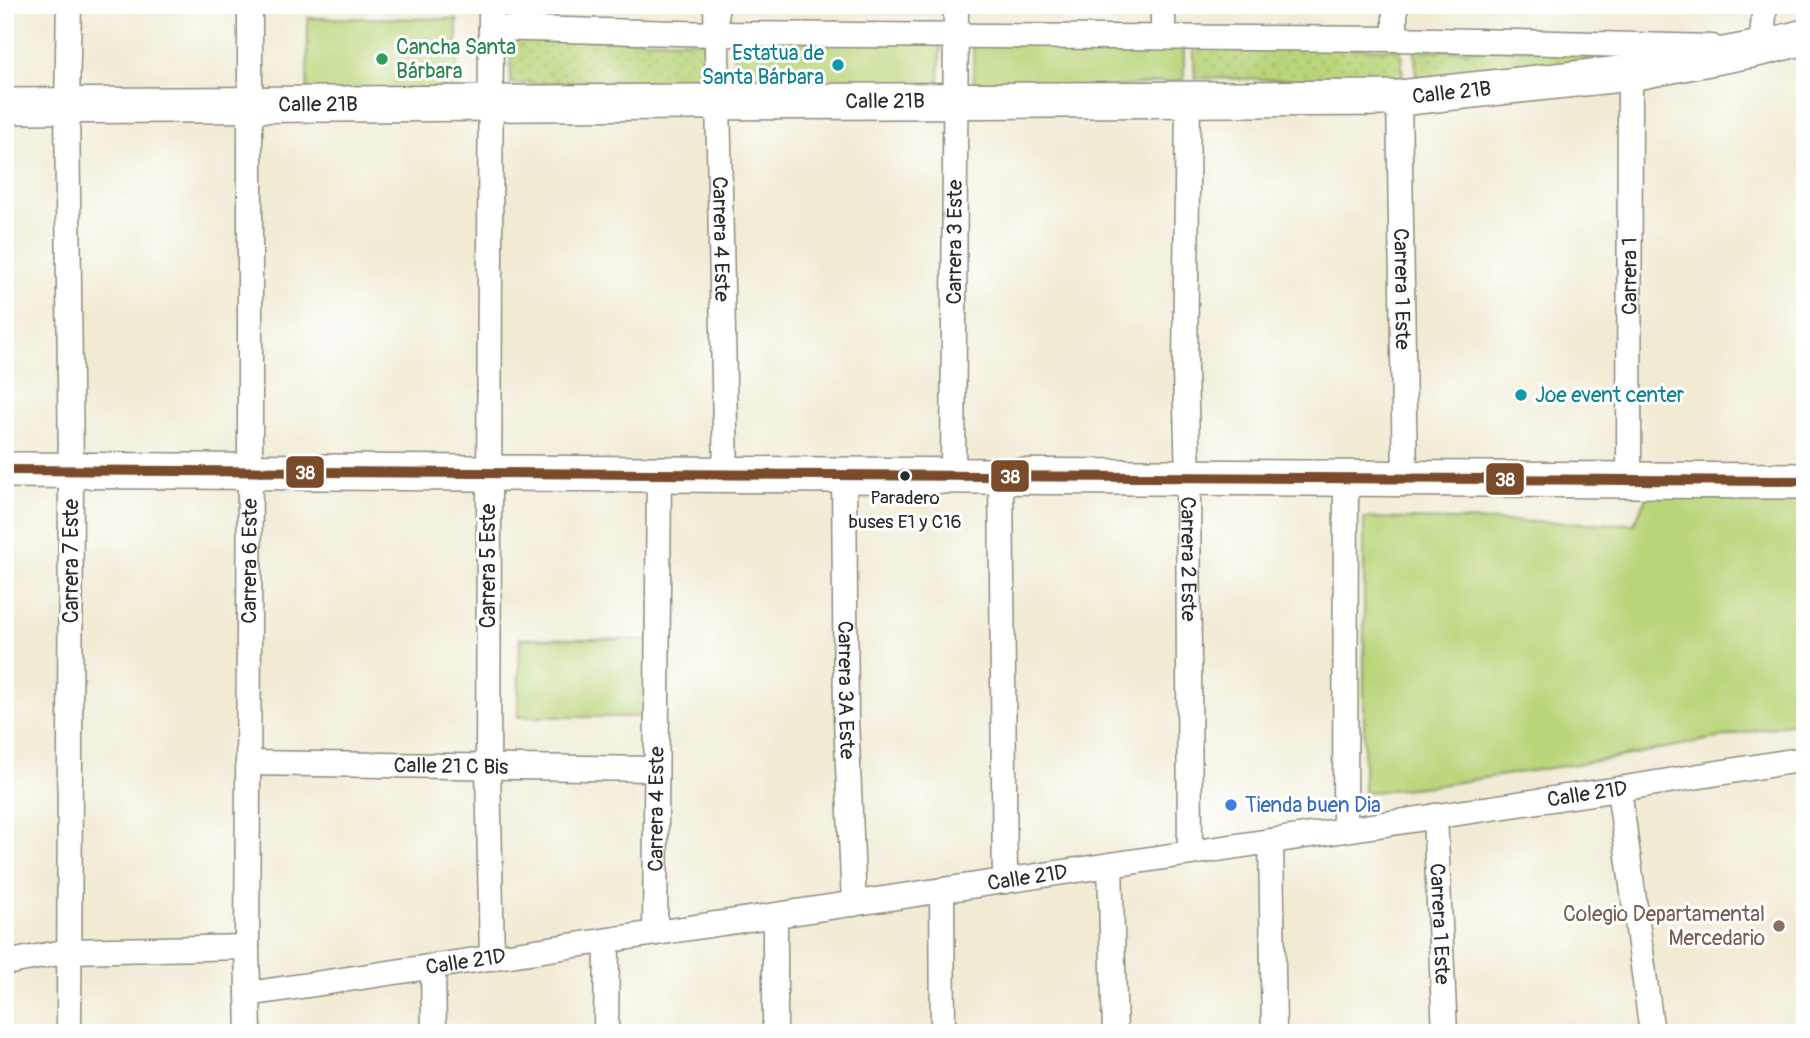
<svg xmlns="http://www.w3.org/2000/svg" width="1810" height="1038" viewBox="0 0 1810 1038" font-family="Pangolin,sans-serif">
  <defs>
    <pattern id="grass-dots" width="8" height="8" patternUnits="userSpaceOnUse" patternTransform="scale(1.75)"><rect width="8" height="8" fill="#bad479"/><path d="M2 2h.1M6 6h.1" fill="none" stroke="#a0b669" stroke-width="1.8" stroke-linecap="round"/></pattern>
  </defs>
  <rect width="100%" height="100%" fill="#fff"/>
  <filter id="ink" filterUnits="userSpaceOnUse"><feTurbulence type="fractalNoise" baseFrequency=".0143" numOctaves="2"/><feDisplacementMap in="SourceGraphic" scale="14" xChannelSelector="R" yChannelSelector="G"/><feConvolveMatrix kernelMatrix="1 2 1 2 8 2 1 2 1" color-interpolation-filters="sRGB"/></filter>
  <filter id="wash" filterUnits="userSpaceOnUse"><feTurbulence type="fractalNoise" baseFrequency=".00686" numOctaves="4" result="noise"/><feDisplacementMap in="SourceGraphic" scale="28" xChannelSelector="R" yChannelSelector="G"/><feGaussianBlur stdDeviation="1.57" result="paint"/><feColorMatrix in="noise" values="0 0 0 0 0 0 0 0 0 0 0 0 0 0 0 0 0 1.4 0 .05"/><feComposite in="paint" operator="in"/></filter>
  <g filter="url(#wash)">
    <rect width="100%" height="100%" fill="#f1ebd4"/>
    <path fill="url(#grass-dots)" stroke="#728052" stroke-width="2" d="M510,38L708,41L709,84L610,81L511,84Z
      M1193,45L1401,49L1403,82L1195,78Z
      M1616,49L1617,61L1416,83L1415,50Z"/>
    <path fill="#bad479" stroke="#728052" stroke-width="2" d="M308,18L457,19V99L307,98Z
      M734,39L941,41L938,102L734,88Z
      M973,40L1184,41V80L974,101Z
      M1649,492L1805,493V721L1609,759L1440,785L1364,793V518L1634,524Z
      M520,638L656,640L655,717H518Z"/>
  </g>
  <g filter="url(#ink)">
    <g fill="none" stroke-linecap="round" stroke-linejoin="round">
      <defs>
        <g id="street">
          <path d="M69,5L67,105L71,470L69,1033"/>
          <path d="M491,5L488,767L492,958"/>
          <path id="s1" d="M716,5L726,475"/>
          <path d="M491,28L716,34L1395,39L1712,47"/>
          <path d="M1163,36V5"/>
          <path d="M1395,39V5"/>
          <path d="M1748,48H1761L1765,5"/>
          <path id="s2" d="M1399,98L1405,479"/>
          <path id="s3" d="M1188,99L1185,371L1188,478L1190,853"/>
          <path id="s4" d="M844,475L846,720L854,904"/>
          <path id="s5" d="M953,476L956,5"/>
          <path d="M1001,476L1005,881"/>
          <path id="s6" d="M1629,481L1630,73"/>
          <path id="s7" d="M248,763L654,769"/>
          <path d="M1619,789L1652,1033"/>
          <path id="s8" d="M1435,816L1445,1033"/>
          <path d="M1345,830L1346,479"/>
          <path d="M1271,841L1274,1033"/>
          <path d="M1110,865L1115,1033"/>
          <path d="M942,890L943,1033"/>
          <path d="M775,916V1033"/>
          <path id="s9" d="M655,933L659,474"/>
          <path d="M5,963L69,951L247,947"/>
          <path d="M433,967L434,1033"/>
          <path id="s10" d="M248,994L1619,789L1805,759"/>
          <path id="s11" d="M249,1033L247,947L250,471V5"/>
          <path d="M606,1033L607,941"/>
        </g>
        <g id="secondary">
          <path id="s12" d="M5,106L1399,98L1630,73L1761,48L1805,37"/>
          <path d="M5,470L1805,481"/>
        </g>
      </defs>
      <use href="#street" stroke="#8e8b80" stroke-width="27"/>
      <use href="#secondary" stroke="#8e8b80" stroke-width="38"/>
      <use href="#street" stroke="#fff" stroke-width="24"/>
      <use href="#secondary" stroke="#fff" stroke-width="35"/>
      <defs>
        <path id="bus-1" d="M5,470L1805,481"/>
      </defs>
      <use href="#bus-1" stroke="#fff" stroke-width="16"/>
      <use href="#bus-1" stroke="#7a4b2a" stroke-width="10"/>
    </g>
  </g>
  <circle fill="#2e9e5b" stroke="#fff" stroke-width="2.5" cx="382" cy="59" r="7"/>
  <g fill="#0f9aa8" stroke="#fff" stroke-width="2.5">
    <circle cx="838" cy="65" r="7"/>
    <circle cx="1521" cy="395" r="7"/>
  </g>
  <circle fill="#2b2b2b" stroke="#fff" stroke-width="2.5" cx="905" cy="476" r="6"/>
  <circle fill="#3f7fe0" stroke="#fff" stroke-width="2.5" cx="1231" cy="805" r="7"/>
  <circle fill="#8d6e63" stroke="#fff" stroke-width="2.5" cx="1779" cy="926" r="7"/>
  <g text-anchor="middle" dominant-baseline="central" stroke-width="6" stroke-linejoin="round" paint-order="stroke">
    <g font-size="19" fill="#2b2b2b" stroke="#fff">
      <text x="905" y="498">Paradero<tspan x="905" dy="24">buses E1 y C16</tspan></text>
    </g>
    <g font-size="21" fill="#27864d" stroke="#fff" text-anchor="start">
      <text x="396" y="47">Cancha Santa<tspan x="396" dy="24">Bárbara</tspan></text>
    </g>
    <g font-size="21" fill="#0d838f" stroke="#fff" text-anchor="end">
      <text x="824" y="53">Estatua de<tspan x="824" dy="24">Santa Bárbara</tspan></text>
      <text x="1535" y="395" text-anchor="start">Joe event center</text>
    </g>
    <g font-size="21" fill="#2b2b2b" stroke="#fff">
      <text stroke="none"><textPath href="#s12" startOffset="1447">Calle 21B</textPath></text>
      <text stroke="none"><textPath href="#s12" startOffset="880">Calle 21B</textPath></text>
      <text stroke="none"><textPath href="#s12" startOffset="313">Calle 21B</textPath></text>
      <text stroke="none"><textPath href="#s1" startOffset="234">Carrera 4 Este</textPath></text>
      <text stroke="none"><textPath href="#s5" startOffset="234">Carrera 3 Este</textPath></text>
      <text stroke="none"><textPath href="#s6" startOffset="205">Carrera 1</textPath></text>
      <text stroke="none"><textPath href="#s2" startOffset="191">Carrera 1 Este</textPath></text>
      <text stroke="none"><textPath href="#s3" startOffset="460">Carrera 2 Este</textPath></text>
      <text transform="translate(71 561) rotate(-90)">Carrera 7 Este</text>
      <text stroke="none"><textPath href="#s11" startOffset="472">Carrera 6 Este</textPath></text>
      <text transform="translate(488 566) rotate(-90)">Carrera 5 Este</text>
      <text stroke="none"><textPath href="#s4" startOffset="215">Carrera 3A Este</textPath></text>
      <text stroke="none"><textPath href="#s7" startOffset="203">Calle 21 C Bis</textPath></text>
      <text stroke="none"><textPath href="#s10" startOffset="1354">Calle 21D</textPath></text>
      <text stroke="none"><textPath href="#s9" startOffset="124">Carrera 4 Este</textPath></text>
      <text stroke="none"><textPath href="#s10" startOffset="788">Calle 21D</textPath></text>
      <text stroke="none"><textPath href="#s8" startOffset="108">Carrera 1 Este</textPath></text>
      <text stroke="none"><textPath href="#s10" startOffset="220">Calle 21D</textPath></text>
    </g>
    <g font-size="21" fill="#366cbe" stroke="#fff" text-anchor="start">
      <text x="1245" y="805">Tienda buen Dia</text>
    </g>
    <g font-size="21" fill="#785e54" stroke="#fff" text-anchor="end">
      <text x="1765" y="914">Colegio Departamental<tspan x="1765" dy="24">Mercedario</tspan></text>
    </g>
  </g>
  <g stroke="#fff" stroke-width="2.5">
    <rect x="285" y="455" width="40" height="34" rx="7" fill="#7a4b2a"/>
    <rect x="990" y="459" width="40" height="34" rx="7" fill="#7a4b2a"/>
    <rect x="1485" y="462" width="40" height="34" rx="7" fill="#7a4b2a"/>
  </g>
  <g font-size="19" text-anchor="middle" font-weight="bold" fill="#fff">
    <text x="305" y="479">38</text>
    <text x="1010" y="483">38</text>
    <text x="1505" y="486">38</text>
  </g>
  <rect width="1810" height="1038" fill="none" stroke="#fff" stroke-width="28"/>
</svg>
